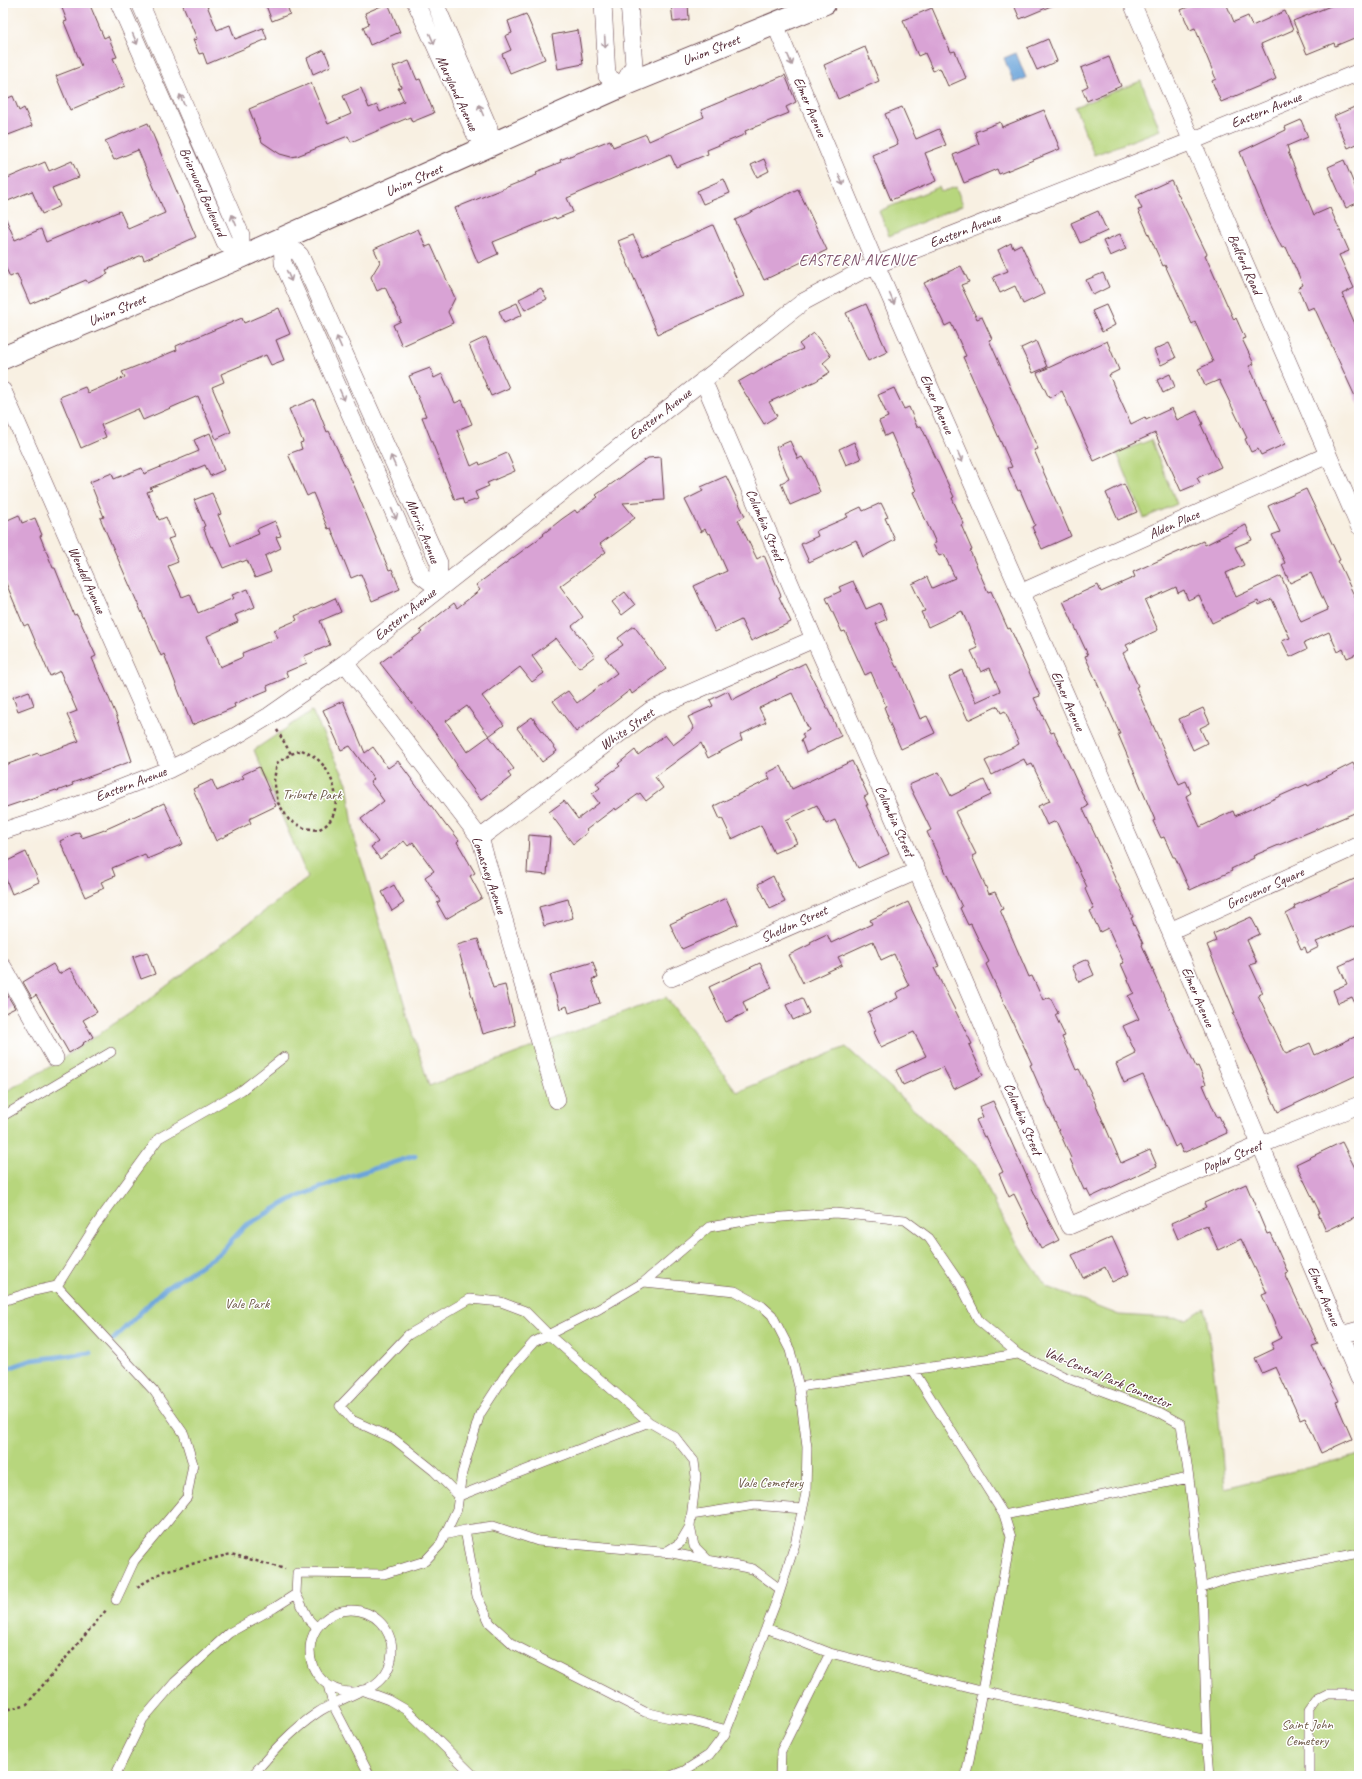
<svg xmlns="http://www.w3.org/2000/svg" width="1362" height="1779" viewBox="0 0 1362 1779" font-family="Caveat,sans-serif">
  <rect width="100%" height="100%" fill="#fff"/>
  <filter id="ink" filterUnits="userSpaceOnUse"><feTurbulence type="fractalNoise" baseFrequency=".025" numOctaves="2"/><feDisplacementMap in="SourceGraphic" scale="8" xChannelSelector="R" yChannelSelector="G"/><feConvolveMatrix kernelMatrix="1 2 1 2 8 2 1 2 1" color-interpolation-filters="sRGB"/></filter>
  <filter id="wash" filterUnits="userSpaceOnUse"><feTurbulence type="fractalNoise" baseFrequency=".012" numOctaves="4" result="noise"/><feDisplacementMap in="SourceGraphic" scale="16" xChannelSelector="R" yChannelSelector="G"/><feGaussianBlur stdDeviation="0.9" result="paint"/><feColorMatrix in="noise" values="0 0 0 0 0 0 0 0 0 0 0 0 0 0 0 0 0 1.4 0 .05"/><feComposite in="paint" operator="in"/></filter>
  <g filter="url(#wash)">
    <rect width="100%" height="100%" fill="#f8f0e2"/>
    <path fill="#b7d67d" stroke="#807a54" d="M1141,81L1160,130L1094,155L1075,107Z
      M939,187L941,192L956,187L963,205L889,236L879,211Z
      M1151,440L1177,504L1144,518L1117,453Z
      M312,711L347,783L355,840L429,1086L666,997L737,1092L846,1047L978,1167L996,1207L1022,1251L1047,1287L1119,1315L1187,1319L1205,1308L1217,1397L1225,1488L1359,1455V1776H3V1093L53,1065L139,1007L308,878L254,750Z"/>
    <path fill="#6ba4da" stroke="#5a6282" d="M1016,53L1026,78L1014,83L1004,58Z"/>
    <g fill="none" stroke-linecap="round" stroke-linejoin="round">
      <path stroke="#6ba4da" stroke-width="5" d="M113,1340L163,1290L220,1253L245,1226L290,1200L350,1176L415,1156
        M3,1370L32,1360L90,1353"/>
    </g>
    <g id="blocks">
      <path fill="#d9a3d5" d="M60,3H89L104,38L108,36L117,57L113,58L125,86L70,110L56,76L82,66L64,22L67,21Z
        M182,3H206L217,30L230,25L235,39L263,28L267,39L207,64L203,53L199,54L193,40L197,39Z
        M265,3H286L290,14L272,21Z
        M388,3L400,32L370,45L363,27L369,24L365,13Z
        M671,3H688L689,20L673,22Z
        M1013,3H1058L1020,19Z
        M1189,3H1226L1234,22L1248,16L1252,26L1285,11L1293,30L1261,44L1276,79L1221,102L1212,81L1216,79L1195,28L1190,30L1181,10L1190,6Z
        M1338,3H1359V36L1335,46L1334,43L1307,54L1293,21Z
        M932,8L951,52L955,51L966,78L948,86L940,68L933,71L925,53L918,56L903,20Z
        M526,14L545,59L510,73L502,54L511,50L505,36L512,33L508,21Z
        M578,30L583,64L558,69L552,35Z
        M1048,39L1057,61L1037,70L1027,48Z
        M865,47L879,81L838,99L824,65Z
        M324,50L331,66L313,74L307,58Z
        M1109,57L1121,86L1087,101L1082,89L1088,86L1081,68Z
        M409,61L417,80L420,79L434,113L412,122L410,117L351,142L348,136L297,156L291,157L280,154L262,142L249,109L311,83L328,124L351,114L343,96L361,88L369,108L377,105L380,112L404,101L398,88L401,87L393,67Z
        M785,75L796,102L786,107L789,113L745,131L746,134L707,150L708,154L676,167L670,154L567,198L573,212L556,219L555,217L493,242L498,254L478,263L455,208L537,175L536,172L561,162L560,160L610,140L613,147L646,134L649,141L704,117L701,110Z
        M13,96L19,111L24,108L32,126L3,137V100Z
        M1359,105V143L1348,148L1334,116Z
        M902,107L916,139L939,129L946,145L925,153L936,181L891,200L872,155L898,144L885,114Z
        M1044,110L1060,149L999,174L997,169L964,183L953,155L979,144L975,132L1000,122L1002,127Z
        M1301,120L1308,137L1287,146L1289,152H1288L1314,215L1330,208L1349,251L1339,255L1354,288L1342,294L1359,333V405L1314,307L1307,310L1298,288L1303,285L1286,247L1282,248L1268,220L1240,152L1286,130L1285,127Z
        M148,123L196,237L144,260L142,255L106,270L108,274L88,283L86,280L30,304L17,274L10,277L3,262V212L15,240L41,229L46,242L120,211L128,229L165,213L138,150L114,160L105,141Z
        M764,159L769,171L757,177L751,165Z
        M1344,160L1359,196V202L1346,208L1328,167Z
        M72,161L79,177L52,188L60,206L42,214L32,191L3,203V180L45,162L49,171Z
        M724,179L730,193L703,204L697,191Z
        M1171,180L1207,254L1205,255L1234,320L1236,318L1245,338L1242,339L1254,364L1249,366L1264,399L1265,398L1285,444L1261,455L1258,449L1251,452L1245,439L1247,438L1219,380L1205,386L1198,369L1213,362L1195,322L1192,324L1165,265L1163,266L1138,210L1142,209L1136,196Z
        M798,189L827,250L764,280L735,220Z
        M1098,211L1107,231L1080,243L1071,223Z
        M713,225L744,296L658,334L618,241L633,235L643,256Z
        M418,229L426,247L431,245L455,298L448,312L453,323L402,346L393,325L401,321L385,287L377,291L371,277L380,262L374,249Z
        M1120,234L1126,249L1110,256L1103,241Z
        M1011,243L1013,248L1021,244L1044,294L1023,304L1015,286L1000,293L993,277L1008,271L998,250Z
        M961,266L969,282L961,285L977,319L982,317L992,339L989,340L1038,449L1034,450L1071,536L1042,549L1032,527L1035,525L1020,490L1018,491L1008,468L1012,467L963,357L966,356L951,323L945,326L924,283Z
        M1103,273L1109,287L1093,295L1086,280Z
        M541,288L547,299L525,310L519,299Z
        M517,303L522,315L504,323L499,311Z
        M866,304L887,352L868,361L846,313Z
        M1106,305L1115,325L1102,332L1092,311Z
        M279,308L290,334L276,340L284,360L271,365L266,355L221,374L224,382L212,387L231,432L216,439L198,396L143,420L138,409L101,425L106,437L81,448L60,397L85,387L88,393L125,377L122,372L177,350L176,346L242,318L244,323Z
        M814,333L831,356L823,363L830,372L816,381L769,402L777,416L764,424L738,382L752,374L753,375L777,360L803,349L799,344Z
        M486,337L509,388L491,396L469,345Z
        M1036,341L1047,367L1033,373L1021,348Z
        M1107,341L1119,370L1109,375L1131,424L1145,417L1146,420L1172,408L1177,420L1197,411L1203,424L1201,425L1221,467L1197,478L1200,483L1181,491L1155,433L1094,461L1062,391L1049,398L1037,373Z
        M1169,343L1176,358L1161,365L1154,350Z
        M430,368L434,378L442,374L455,403L462,400L472,424L457,430L471,466L479,462L480,465L507,453L515,471L487,483L489,486L475,492L478,499L464,504L462,498L455,500L422,417L426,416L409,376Z
        M1170,374L1175,387L1163,393L1157,380Z
        M894,388L904,409L909,407L917,427L921,426L954,497L952,498L964,524L961,525L972,550L970,551L988,592L991,591L1008,629L1010,628L1016,641H1015L1040,696L1034,698L1051,733L1054,732L1088,806L1083,809L1133,917L1131,918L1143,944L1142,945L1154,972H1153L1196,1067L1198,1066L1206,1084L1203,1085L1217,1117L1219,1116L1227,1133L1183,1153L1179,1144L1175,1147L1143,1075L1124,1083L1116,1064L1136,1054L1123,1026L1139,1019L1128,996L1134,993L1121,964L1124,963L1108,928L1100,932L1090,911L1094,909L1085,889L1087,887L1056,821L1047,825L1038,806L1050,801L1032,764L1027,766L1024,759L992,775L985,761L1019,744L1005,711L1001,713L998,706L968,720L949,677L962,670L976,702L1000,691L990,668L981,672L971,651L978,648L962,611L928,627L921,612L925,611L912,584L927,577L932,588L955,578L944,554L939,556L933,544L936,543L913,492L916,491L891,433L885,436L879,421L888,417L878,395Z
        M314,399L327,432L329,431L356,490L389,570L392,569L400,589L372,601L361,574L351,578L331,528L328,529L313,493L307,496L288,454L302,449L300,443L303,442L289,409Z
        M210,433L224,470L210,476L205,465L150,488L152,490L147,492L159,520L166,517L174,537L168,539L178,562L168,566L182,597L190,594L198,613L234,598L232,595L248,589L255,607L235,615L238,622L207,636L220,667L243,657L242,653L278,638L274,630L297,620L295,616L318,606L335,598L341,612L320,621L330,645L304,656L307,663L286,672L288,677L267,686L268,690L234,704L235,707L192,725L164,654L161,656L110,541L100,518L104,517L90,482L112,473L114,479L142,468L144,474L199,451L194,440Z
        M790,441L798,459L802,457L812,473L820,492L790,505L781,483L789,479L776,447Z
        M854,442L861,459L846,465L839,449Z
        M661,457L664,500L623,503L635,518L600,544L606,552L560,586L583,617L572,626L595,656L579,668L556,638L532,656L544,673L532,682L520,667L482,696L504,725L489,736L467,706L446,721L467,752L489,736L514,769L508,773L511,777L481,800L456,766L457,765L436,734L380,663L422,632L420,630L454,603L457,608L480,590L476,585L544,535L543,534L562,519L575,510L577,513L598,497L596,495L648,458Z
        M726,476L745,516L738,520L757,559L764,555L781,596L779,597L791,622L751,641L741,620L715,632L694,586L727,571L710,533L708,534L705,529L701,532L685,500L703,491L701,487Z
        M1124,484L1137,512L1118,520L1106,493Z
        M1306,489L1340,560L1338,561L1359,606V653L1347,658L1343,649L1338,652L1329,632L1304,643L1307,649L1290,657L1282,641L1290,638L1272,599L1259,605L1258,601L1212,623L1199,595L1188,600L1184,590L1178,593L1176,587L1145,601L1158,630L1126,645L1129,650L1123,653L1138,686L1136,687L1179,784L1186,781L1191,793L1186,796L1200,827L1233,811L1235,816L1307,784L1308,786L1353,763L1359,777V811L1253,856L1254,858L1231,869L1232,871L1190,890L1175,857H1173L1164,837L1161,838L1153,821L1155,820L1118,734H1120L1085,656L1088,655L1063,601L1098,585L1101,592L1135,577L1133,572L1203,541L1205,545L1246,525L1252,540L1235,547L1244,565L1226,573L1236,597L1281,576L1301,622L1328,610L1311,573L1290,583L1282,565L1285,563L1272,535L1280,532L1268,506Z
        M212,493L221,514L218,515L231,546L259,534L257,529L275,521L281,536L276,537L281,548L265,556L271,572L255,578L247,560L242,562L241,561L223,568L213,546L211,547L203,527L205,526L194,500Z
        M881,503L888,517L885,518L895,540L863,557L856,540L809,562L801,544L818,536L816,531L848,517L846,514L861,507L863,511Z
        M19,515L22,523L35,518L42,535L40,536L53,568H55L74,615L77,614L96,656L92,658L117,717L132,761L72,783L73,785L57,791L56,790L3,808V766L38,753L39,755L79,741L67,715L77,711L60,671L50,676L28,624L24,626L3,576V522Z
        M853,581L866,609L880,603L887,619L876,624L896,667H898L920,719L927,716L935,733L901,749L887,717H888L884,707L886,706L871,672L865,675L845,631L842,632L826,598L841,591L839,587Z
        M625,592L635,605L622,615L612,602Z
        M634,626L666,669L632,694L630,690L576,732L553,701L568,691L577,703L617,673L605,657L623,645L618,638Z
        M805,663L841,736L806,753L801,740L804,738L802,734L809,730L792,693L759,708L766,722L740,735L742,740L708,758L701,743L655,777L663,788L646,801L640,793L616,810L615,808L586,830L588,832L573,844L549,812L564,801L578,819L599,803L592,794L600,788L596,783L620,766L618,764L635,750L638,755L665,735L673,745L694,729L688,717L713,706L710,700L728,691L732,700Z
        M29,691L34,705L18,711L13,697Z
        M343,701L365,753L373,747L388,768L398,761L447,827L448,826L459,840L457,842L475,873L470,876L482,898L446,919L437,903L440,901L425,877L434,871L413,842L408,846L404,841L380,859L371,847L378,842L361,819L384,801L370,782L374,779L350,746L341,750L323,710Z
        M1203,708L1210,723L1200,728L1207,743L1193,750L1179,719Z
        M532,717L557,751L542,762L517,728Z
        M852,761L868,795L864,797L868,805H866L889,854L858,868L835,820L826,824L817,805L786,820L797,843L774,853L761,825L732,839L722,818L720,819L714,806L770,779L767,773L781,766L792,789Z
        M259,767L276,806L249,819L251,823L216,841L193,789L212,780L217,791L244,778L242,775Z
        M939,772L951,796L984,780L991,795L955,812L976,854L972,856L989,894L995,892L1003,909L1000,910L1029,977L1032,976L1043,1000L1050,997L1058,1013L1055,1015L1065,1036L1062,1037L1076,1070L1079,1069L1090,1091L1121,1163L1150,1150L1157,1166L1091,1197L1087,1189L1084,1190L1070,1159L1071,1158L1030,1065L1032,1064L1020,1038L986,964L989,962L971,924L968,925L960,908L962,907L927,832L931,830L909,785Z
        M164,803L183,844L147,859L145,854L112,868L115,876L101,882L104,888L85,897L60,841L79,832L82,838L102,831Z
        M529,835L550,837L547,875L527,873Z
        M26,852L39,882L12,894L3,872V863Z
        M773,876L785,902L770,909L758,884Z
        M1359,877V924L1316,942L1319,947L1307,953L1305,947L1301,949L1286,914L1295,909L1294,906Z
        M394,885L404,903L392,911L382,892Z
        M726,898L738,924L682,949L670,924Z
        M568,899L573,918L544,926L539,907Z
        M908,902L939,966L934,968L972,1044L969,1045L983,1075L954,1089L943,1067L903,1085L896,1070L926,1056L914,1032L881,1047L874,1032L876,1031L868,1012L898,998L896,993L909,986L894,954L881,960L873,941L838,957L842,965L803,983L789,955L811,944L810,942L827,934L831,943L872,924L870,920Z
        M1251,917L1260,934L1247,940L1257,963L1250,965L1263,993L1258,995L1286,1054L1310,1043L1315,1055L1359,1035V1074L1278,1112L1233,1013H1235L1207,945L1216,941L1213,934Z
        M478,939L493,988L505,985L515,1025L483,1034L457,945Z
        M147,952L155,974L141,979L133,957Z
        M1359,957V1012L1352,997L1338,1003L1333,990L1347,984L1339,966Z
        M1087,959L1094,975L1079,982L1072,966Z
        M593,962L598,978L592,979L600,1003L569,1013L567,1006L560,1009L550,975Z
        M760,963L772,988L743,1002L747,1012L726,1022L709,987Z
        M53,964L59,974L70,968L97,1012L83,1020L93,1037L83,1043L84,1044L69,1053L36,995L32,998L23,982Z
        M5,991L15,1008L3,1014V993Z
        M802,998L809,1013L793,1020L786,1005Z
        M993,1101L1036,1197L1059,1240L1041,1249L1014,1194L1009,1197L999,1174L1003,1172L986,1136L984,1137L976,1120L983,1117L979,1107Z
        M1342,1142L1359,1176V1215L1326,1231L1318,1213H1320L1296,1164Z
        M1246,1184L1267,1234L1270,1233L1288,1273L1285,1274L1318,1344L1312,1346L1339,1401L1336,1402L1352,1439L1321,1453L1305,1417L1300,1419L1276,1367L1262,1373L1255,1358L1274,1349L1271,1343L1281,1338L1262,1295L1267,1293L1241,1239L1218,1250L1207,1225L1178,1239L1171,1223L1206,1207L1204,1203Z
        M1112,1237L1129,1274L1112,1282L1105,1267L1083,1278L1072,1255Z"/>
    </g>
  </g>
  <g filter="url(#ink)">
    <use href="#blocks" fill-opacity="0" stroke="#643e46" stroke-width="1"/>
    <g fill="none" stroke-linecap="round" stroke-linejoin="round">
      <defs>
        <path id="service" d="M3,1116L111,1052
          M644,1282L735,1291L762,1306L772,1315L790,1350L799,1387L807,1447L806,1493L795,1544L778,1597L725,1734L709,1755L684,1771L671,1776
          M57,1286L154,1391L184,1434L193,1464L187,1497L134,1561L116,1600
          M3,1301L34,1291L57,1286L95,1226L159,1138L242,1090L284,1057
          M913,1370L1004,1515L1011,1537L966,1776
          M799,1387L1018,1354
          M649,1422L459,1496L434,1471L394,1439L352,1420L340,1406L408,1335L470,1299L501,1302L525,1311L549,1335L649,1422L675,1437L694,1461L696,1477L690,1526L680,1543L664,1553
          M691,1515L755,1505L803,1509
          M1004,1515L1189,1478
          M690,1526L694,1546L709,1561
          M465,1530L477,1596L490,1623L514,1645L645,1712L670,1718L693,1721L727,1730
          M444,1535L465,1530L493,1526L538,1541L672,1553L753,1569L780,1589
          M1202,1588L1230,1578L1359,1553
          M310 1651a41 41 0 1 1 82 0a41 41 0 1 1-82 0Z
          M317,1628L309,1620L296,1594L297,1573L384,1574L425,1561L440,1545L457,1509L462,1473L480,1414L508,1371L534,1342L599,1309L644,1282L709,1227L757,1219L835,1213L905,1220L929,1238L959,1282L979,1321L1018,1354L1065,1377L1159,1412L1181,1424L1189,1478L1202,1588L1207,1740L1210,1776
          M766,1628L830,1653L981,1691L1207,1740
          M328,1685L333,1705L370,1776
          M115,1776L143,1719L175,1682L229,1633L274,1608L296,1594
          M252,1776C272,1752 292,1730 317,1713C330,1704 347,1698 362,1690L389,1700L408,1711L474,1776
          M780,1776L781,1751L830,1653
          M1309,1776V1710L1316,1700L1326,1695H1359"/>
        <path id="minor" d="M119,3L225,242L241,257
          M140,3L241,235V257
          M416,3L475,134L489,147
          M435,3L489,128V147
          M603,3L607,76L622,86L634,65L629,3
          M1132,3L1359,526
          M775,24L876,265L1170,931L1359,1378
          M282,239L283,263L422,576L438,588
          M282,239L300,255L439,563L438,588
          M703,380L814,639L917,871L1069,1226L1260,1145L1359,1105
          M3,391L170,769
          M1020,593L1328,455
          M345,663L480,838L557,1100
          M3,831L58,813L170,769L234,737L269,716L345,663L803,302L863,270L1192,141L1359,72
          M480,838L651,710L814,639
          M1170,931L1359,845
          M3,967L55,1058
          M671,978L917,871
          M1341,1335L1359,1330"/>
        <path id="secondary" d="M3,358L241,257L622,86L825,3"/>
      </defs>
      <use href="#service" stroke="#643e46" stroke-width="10"/>
      <use href="#minor" stroke="#643e46" stroke-width="18"/>
      <use href="#secondary" stroke="#643e46" stroke-width="24"/>
      <path stroke="#643e46" stroke-width="2.5" stroke-dasharray="3 3" stroke-linecap="butt" d="M277,730L291,754
        M302,750C307,753 312,755 316,758C333,771 344,806 328,823C326,826 321,828 318,830L304,828L289,820L278,803L274,780L277,763L291,754Z
        M137,1587L164,1571L231,1554L285,1569
        M3,1711L27,1704L107,1609"/>
      <use href="#service" stroke="#fff" stroke-width="9"/>
      <use href="#minor" stroke="#fff" stroke-width="17"/>
      <use href="#secondary" stroke="#fff" stroke-width="22"/>
    </g>
    <defs><path id="oneway-shaft" d="M-6 0H5M1.5-3L5.5 0L1.5 3" fill="none" stroke-width="1.6" stroke-linecap="round" stroke-linejoin="round"/></defs>
    <g stroke="#ae9aa0">
      <use href="#oneway-shaft" transform="translate(135 39) rotate(66)"/>
      <use href="#oneway-shaft" transform="translate(432 39) rotate(66)"/>
      <use href="#oneway-shaft" transform="translate(605 42) rotate(87)"/>
      <use href="#oneway-shaft" transform="translate(790 60) rotate(67)"/>
      <use href="#oneway-shaft" transform="translate(182 100) rotate(-113)"/>
      <use href="#oneway-shaft" transform="translate(481 110) rotate(-113)"/>
      <use href="#oneway-shaft" transform="translate(841 180) rotate(67)"/>
      <use href="#oneway-shaft" transform="translate(234 220) rotate(-113)"/>
      <use href="#oneway-shaft" transform="translate(289 276) rotate(66)"/>
      <use href="#oneway-shaft" transform="translate(892 299) rotate(66)"/>
      <use href="#oneway-shaft" transform="translate(339 342) rotate(-114)"/>
      <use href="#oneway-shaft" transform="translate(342 395) rotate(66)"/>
      <use href="#oneway-shaft" transform="translate(960 457) rotate(66)"/>
      <use href="#oneway-shaft" transform="translate(393 461) rotate(-114)"/>
      <use href="#oneway-shaft" transform="translate(394 514) rotate(66)"/>
    </g>
  </g>
  <g text-anchor="middle" dominant-baseline="central" stroke-width="3" stroke-linejoin="round" paint-order="stroke">
    <g font-size="14" fill="#4a1f2b" stroke="#fff">
      <text transform="translate(711 50) rotate(-22)">Union Street</text>
      <text transform="translate(457 93) rotate(65)">Maryland Avenue</text>
      <text transform="translate(810 107) rotate(67)">Elmer Avenue</text>
      <text transform="translate(1266 110) rotate(-22)">Eastern Avenue</text>
      <text transform="translate(414 180) rotate(-24)">Union Street</text>
      <text transform="translate(203 192) rotate(66)">Brierwood Boulevard</text>
      <text transform="translate(965 230) rotate(-21)">Eastern Avenue</text>
      <text transform="translate(1245 264) rotate(66)">Bedford Road</text>
      <text transform="translate(117 310) rotate(-23)">Union Street</text>
      <text transform="translate(937 404) rotate(66)">Elmer Avenue</text>
      <text transform="translate(660 414) rotate(-38)">Eastern Avenue</text>
      <text transform="translate(1174 524) rotate(-24)">Alden Place</text>
      <text transform="translate(765 525) rotate(67)">Columbia Street</text>
      <text transform="translate(423 531) rotate(68)">Morris Avenue</text>
      <text transform="translate(87 580) rotate(66)">Wendell Avenue</text>
      <text transform="translate(405 614) rotate(-39)">Eastern Avenue</text>
      <text transform="translate(1068 701) rotate(66)">Elmer Avenue</text>
      <text transform="translate(627 729) rotate(-35)">White Street</text>
      <text transform="translate(131 784) rotate(-21)">Eastern Avenue</text>
      <text transform="translate(895 821) rotate(66)">Columbia Street</text>
      <text transform="translate(489 875) rotate(71)">Lomasney Avenue</text>
      <text transform="translate(1265 888) rotate(-24)">Grosvenor Square</text>
      <text transform="translate(794 924) rotate(-24)">Sheldon Street</text>
      <text transform="translate(1198 997) rotate(67)">Elmer Avenue</text>
      <text transform="translate(1023 1119) rotate(67)">Columbia Street</text>
      <text transform="translate(1232 1157) rotate(-23)">Poplar Street</text>
      <text transform="translate(1324 1296) rotate(67)">Elmer Avenue</text>
      <text transform="translate(1108 1378) rotate(23)">Vale-Central Park Connector</text>
    </g>
    <g font-size="14" fill="#6b5644" stroke="#fff">
      <text x="312" y="794">Tribute Park</text>
      <text x="247" y="1303">Vale Park</text>
      <text x="770" y="1482">Vale Cemetery</text>
      <text x="1307" y="1724">Saint John<tspan x="1307" dy="16">Cemetery</tspan></text>
    </g>
    <g font-size="15" letter-spacing="1" fill="#7c4d66" stroke="#fff">
      <text x="858" y="260">EASTERN AVENUE</text>
    </g>
  </g>
  <rect width="1362" height="1779" fill="none" stroke="#fff" stroke-width="16"/>
</svg>
